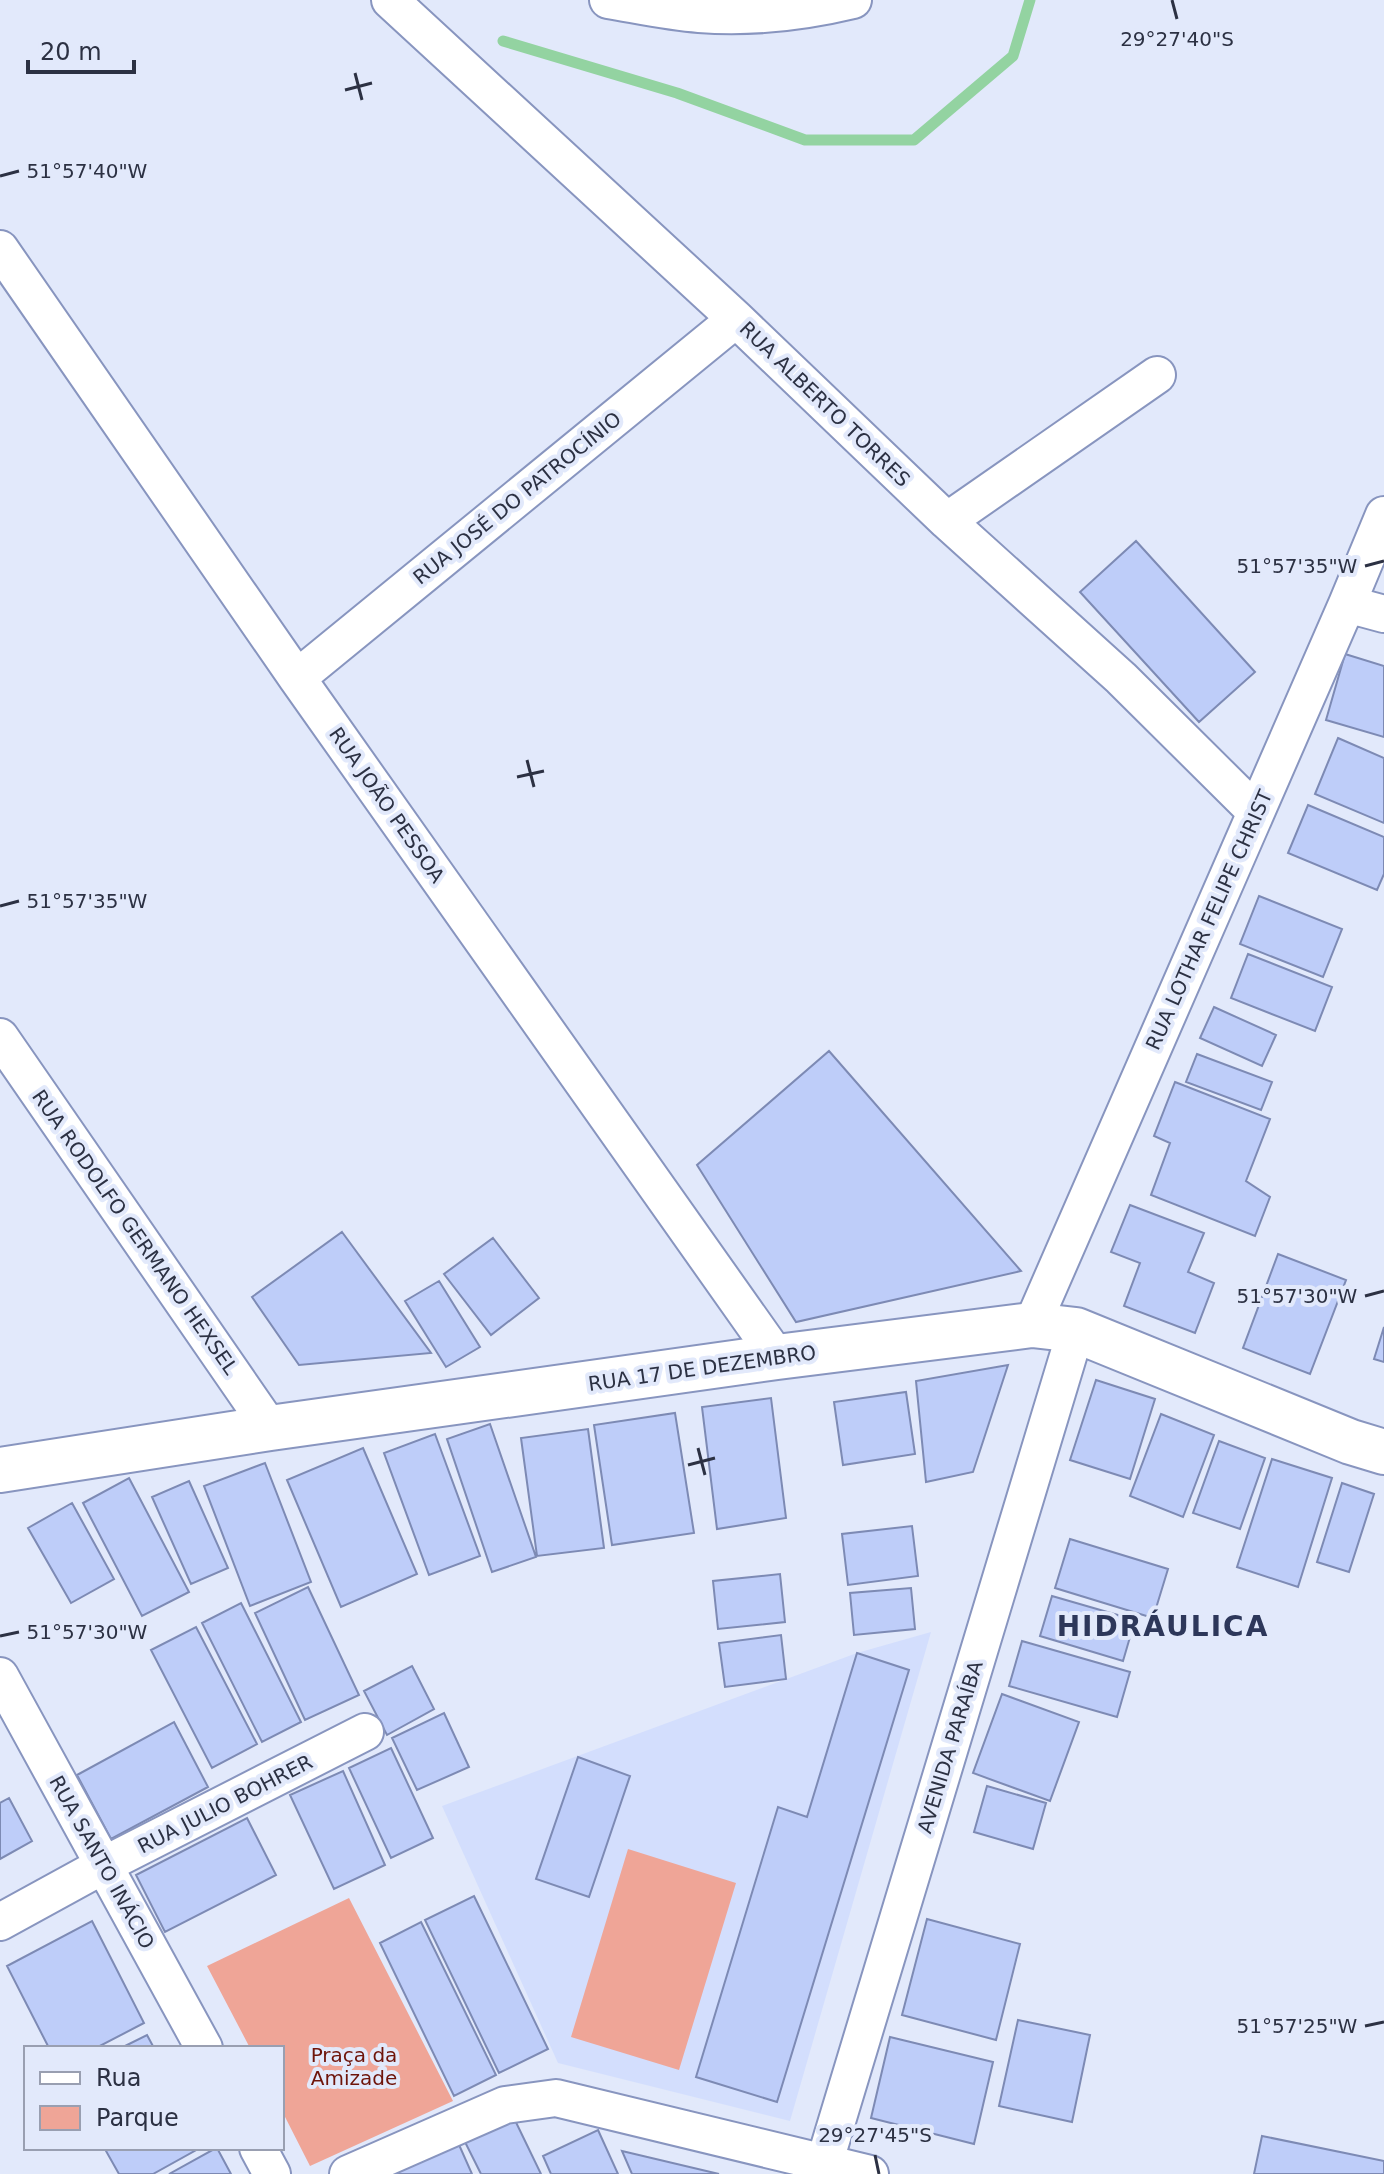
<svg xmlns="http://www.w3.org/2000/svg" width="1384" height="2174" viewBox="0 0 1384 2174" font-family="'DejaVu Sans',sans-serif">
  <rect width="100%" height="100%" fill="#e2e9fb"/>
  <path fill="#d3defd" d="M931,1632L790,2121L558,2063L442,1806L857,1653Z"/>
  <path fill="#efa597" d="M628,1849L736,1883L679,2070L571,2037Z
    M349,1898L453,2101L310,2166L282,2111V2048H250L207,1966Z"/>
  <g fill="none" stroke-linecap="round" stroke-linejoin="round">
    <path stroke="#93d3a1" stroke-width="11" d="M503,41L677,93L805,140H914L1013,56L1030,0"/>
  </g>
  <path fill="#becdf9" stroke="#7d8ab4" stroke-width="2" d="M1136,541L1255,672L1199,722L1080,592Z
    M1345,654L1384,666V737L1326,720Z
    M1338,738L1384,758V823L1315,794Z
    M1308,805L1384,837V874L1377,890L1288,853Z
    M1259,896L1342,929L1323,977L1240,944Z
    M1248,954L1332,987L1315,1031L1231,998Z
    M1214,1007L1276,1035L1262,1066L1200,1038Z
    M829,1051L1021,1271L796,1322L697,1165Z
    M1197,1054L1272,1082L1261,1110L1186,1082Z
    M1175,1082L1270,1119L1246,1181L1270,1197L1255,1236L1151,1195L1170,1143L1154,1136Z
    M1130,1205L1204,1233L1188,1272L1214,1283L1195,1333L1124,1306L1140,1263L1111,1252Z
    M342,1232L431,1353L299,1365L252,1297Z
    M493,1238L539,1298L491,1335L444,1274Z
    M1278,1254L1346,1280L1310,1374L1243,1348Z
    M439,1281L480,1347L446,1367L405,1301Z
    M1384,1327V1362L1374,1359Z
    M1008,1365L973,1472L926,1482L916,1381Z
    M1096,1380L1155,1399L1130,1479L1070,1460Z
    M906,1392L915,1454L843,1465L834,1402Z
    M771,1398L786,1518L717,1529L702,1407Z
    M675,1413L694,1533L612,1545L594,1425Z
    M1161,1414L1214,1435L1183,1517L1130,1496Z
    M490,1424L536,1557L492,1572L447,1439Z
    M588,1429L604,1548L537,1556L521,1438Z
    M435,1434L480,1556L429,1575L384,1453Z
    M1219,1441L1265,1458L1240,1529L1193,1513Z
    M363,1448L417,1574L341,1607L287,1480Z
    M1272,1459L1332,1478L1298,1587L1237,1567Z
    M265,1463L311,1582L250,1606L204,1486Z
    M129,1478L189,1592L142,1616L83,1503Z
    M189,1481L228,1568L191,1584L152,1497Z
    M1342,1483L1374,1494L1349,1572L1317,1562Z
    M72,1503L114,1579L71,1603L28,1528Z
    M912,1526L918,1576L848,1585L842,1534Z
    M1070,1539L1168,1569L1153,1618L1055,1588Z
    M780,1574L785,1622L718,1629L713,1581Z
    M308,1587L359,1695L305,1720L255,1613Z
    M911,1588L915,1629L854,1635L850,1593Z
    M1052,1596L1135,1620L1123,1661L1040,1636Z
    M241,1603L301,1722L262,1742L202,1623Z
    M196,1627L257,1744L212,1768L151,1650Z
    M781,1635L786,1679L725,1687L719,1643Z
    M1022,1641L1130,1672L1117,1717L1009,1686Z
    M857,1653L909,1670L777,2102L696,2077L778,1807L807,1817Z
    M412,1666L434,1709L387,1735L364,1691Z
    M1002,1694L1079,1722L1050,1801L973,1773Z
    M444,1713L469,1767L417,1790L392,1738Z
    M174,1722L208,1787L111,1839L77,1775Z
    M391,1748L433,1838L391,1858L349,1768Z
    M578,1757L630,1776L589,1897L536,1879Z
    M343,1771L385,1865L334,1889L290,1795Z
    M987,1786L1046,1803L1033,1849L974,1832Z
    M9,1798L32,1841L0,1859V1803Z
    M247,1818L276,1875L165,1932L136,1875Z
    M474,1896L548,2049L499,2073L425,1920Z
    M927,1919L1020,1944L996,2040L902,2015Z
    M92,1921L144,2023L96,2048H49L7,1966Z
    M421,1922L496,2075L454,2096L380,1943Z
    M1018,2020L1090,2035L1072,2122L999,2106Z
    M147,2035L154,2048H121Z
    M890,2037L993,2062L974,2144L871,2118Z
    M511,2112L541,2174H481L462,2136Z
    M598,2130L618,2174H551L543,2156Z
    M1262,2136L1384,2161V2174H1254Z
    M456,2138L472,2174H376Z
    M112,2148H197L198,2149L153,2174H119L106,2151Z
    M217,2148L231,2174H169L216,2148Z
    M622,2151L719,2174H632Z"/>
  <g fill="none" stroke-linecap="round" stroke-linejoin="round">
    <defs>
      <path id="minor" d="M390,0L736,319L947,521L1121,678L1256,812
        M608,0C638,5 669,12 699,14C751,18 803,12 853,0
        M0,249L297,678L777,1357
        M947,521L1157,375
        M1347,604L1384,614
        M297,678L736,319
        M0,1037L270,1428
        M1032,1325L1347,604L1384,515
        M0,1676L204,2048
        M0,1922L104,1865L365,1732
        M258,2148L272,2174
        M824,2164L1076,1330
        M348,2174L505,2105L556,2098L870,2174"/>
      <path id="major" d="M0,1470L270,1428L777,1357L1032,1325L1076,1330L1351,1442L1384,1452"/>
    </defs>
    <use href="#minor" stroke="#8895bf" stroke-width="40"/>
    <use href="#major" stroke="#8895bf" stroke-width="48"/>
    <use href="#minor" stroke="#fff" stroke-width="36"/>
    <use href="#major" stroke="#fff" stroke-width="44"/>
  </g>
  <path fill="none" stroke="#2c3143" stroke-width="3" d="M1172,0L1177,19M355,73L362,100M345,90L372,83M0,176L19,171M1365,566L1384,561M527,760L534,787M517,777L544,771M0,906L19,901M1365,1296L1384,1291M698,1448L705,1475M688,1465L715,1458M0,1636L19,1632M1365,2026L1384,2022M875,2155L879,2174"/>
  <g text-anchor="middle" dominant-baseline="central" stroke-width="8" stroke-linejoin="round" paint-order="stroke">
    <g font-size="20" fill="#2c3143" stroke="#e2e9fb">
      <text transform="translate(825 404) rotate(44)">RUA ALBERTO TORRES</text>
      <text transform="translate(517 498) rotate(-39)">RUA JOSÉ DO PATROCÍNIO</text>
      <text transform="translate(387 805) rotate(55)">RUA JOÃO PESSOA</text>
      <text transform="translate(1209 920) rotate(-66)">RUA LOTHAR FELIPE CHRIST</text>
      <text transform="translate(135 1232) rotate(55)">RUA RODOLFO GERMANO HEXSEL</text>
      <text transform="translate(702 1368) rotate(-8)">RUA 17 DE DEZEMBRO</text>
      <text transform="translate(950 1747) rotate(-73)">AVENIDA PARAÍBA</text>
      <text transform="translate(225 1804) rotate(-27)">RUA JULIO BOHRER</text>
      <text transform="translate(102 1862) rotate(61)">RUA SANTO INÁCIO</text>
    </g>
    <g font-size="20" fill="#6e140a" stroke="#e2e9fb">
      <text x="354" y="2055">Praça da<tspan x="354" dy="23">Amizade</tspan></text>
    </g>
    <g font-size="28" font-weight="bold" letter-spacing="2" fill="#2d375a" stroke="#e2e9fb">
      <text x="1163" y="1626">HIDRÁULICA</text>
    </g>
  </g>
  <g font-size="20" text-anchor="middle" fill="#2c3143" stroke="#e2e9fb" stroke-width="8" stroke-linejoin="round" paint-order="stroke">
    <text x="1177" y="46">29°27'40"S</text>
    <text x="87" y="178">51°57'40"W</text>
    <text x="1297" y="573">51°57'35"W</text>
    <text x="87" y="908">51°57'35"W</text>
    <text x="1297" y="1303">51°57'30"W</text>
    <text x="87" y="1639">51°57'30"W</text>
    <text x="1297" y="2033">51°57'25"W</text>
    <text x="875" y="2142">29°27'45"S</text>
  </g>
  <rect x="24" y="2046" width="260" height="104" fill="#e2e9fb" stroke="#999fb1" stroke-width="2"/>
  <rect x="40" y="2072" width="40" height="12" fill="#ffffff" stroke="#999fb1" stroke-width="2"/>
  <text x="96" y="2086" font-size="24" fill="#2c3143">Rua</text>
  <rect x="40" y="2106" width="40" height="24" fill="#efa597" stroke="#999fb1" stroke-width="2"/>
  <text x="96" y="2126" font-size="24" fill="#2c3143">Parque</text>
  <path d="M28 60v12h106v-12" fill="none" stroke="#2c3143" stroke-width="4"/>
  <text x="40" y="60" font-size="24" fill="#2c3143" stroke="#e2e9fb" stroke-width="6" paint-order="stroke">20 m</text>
</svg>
